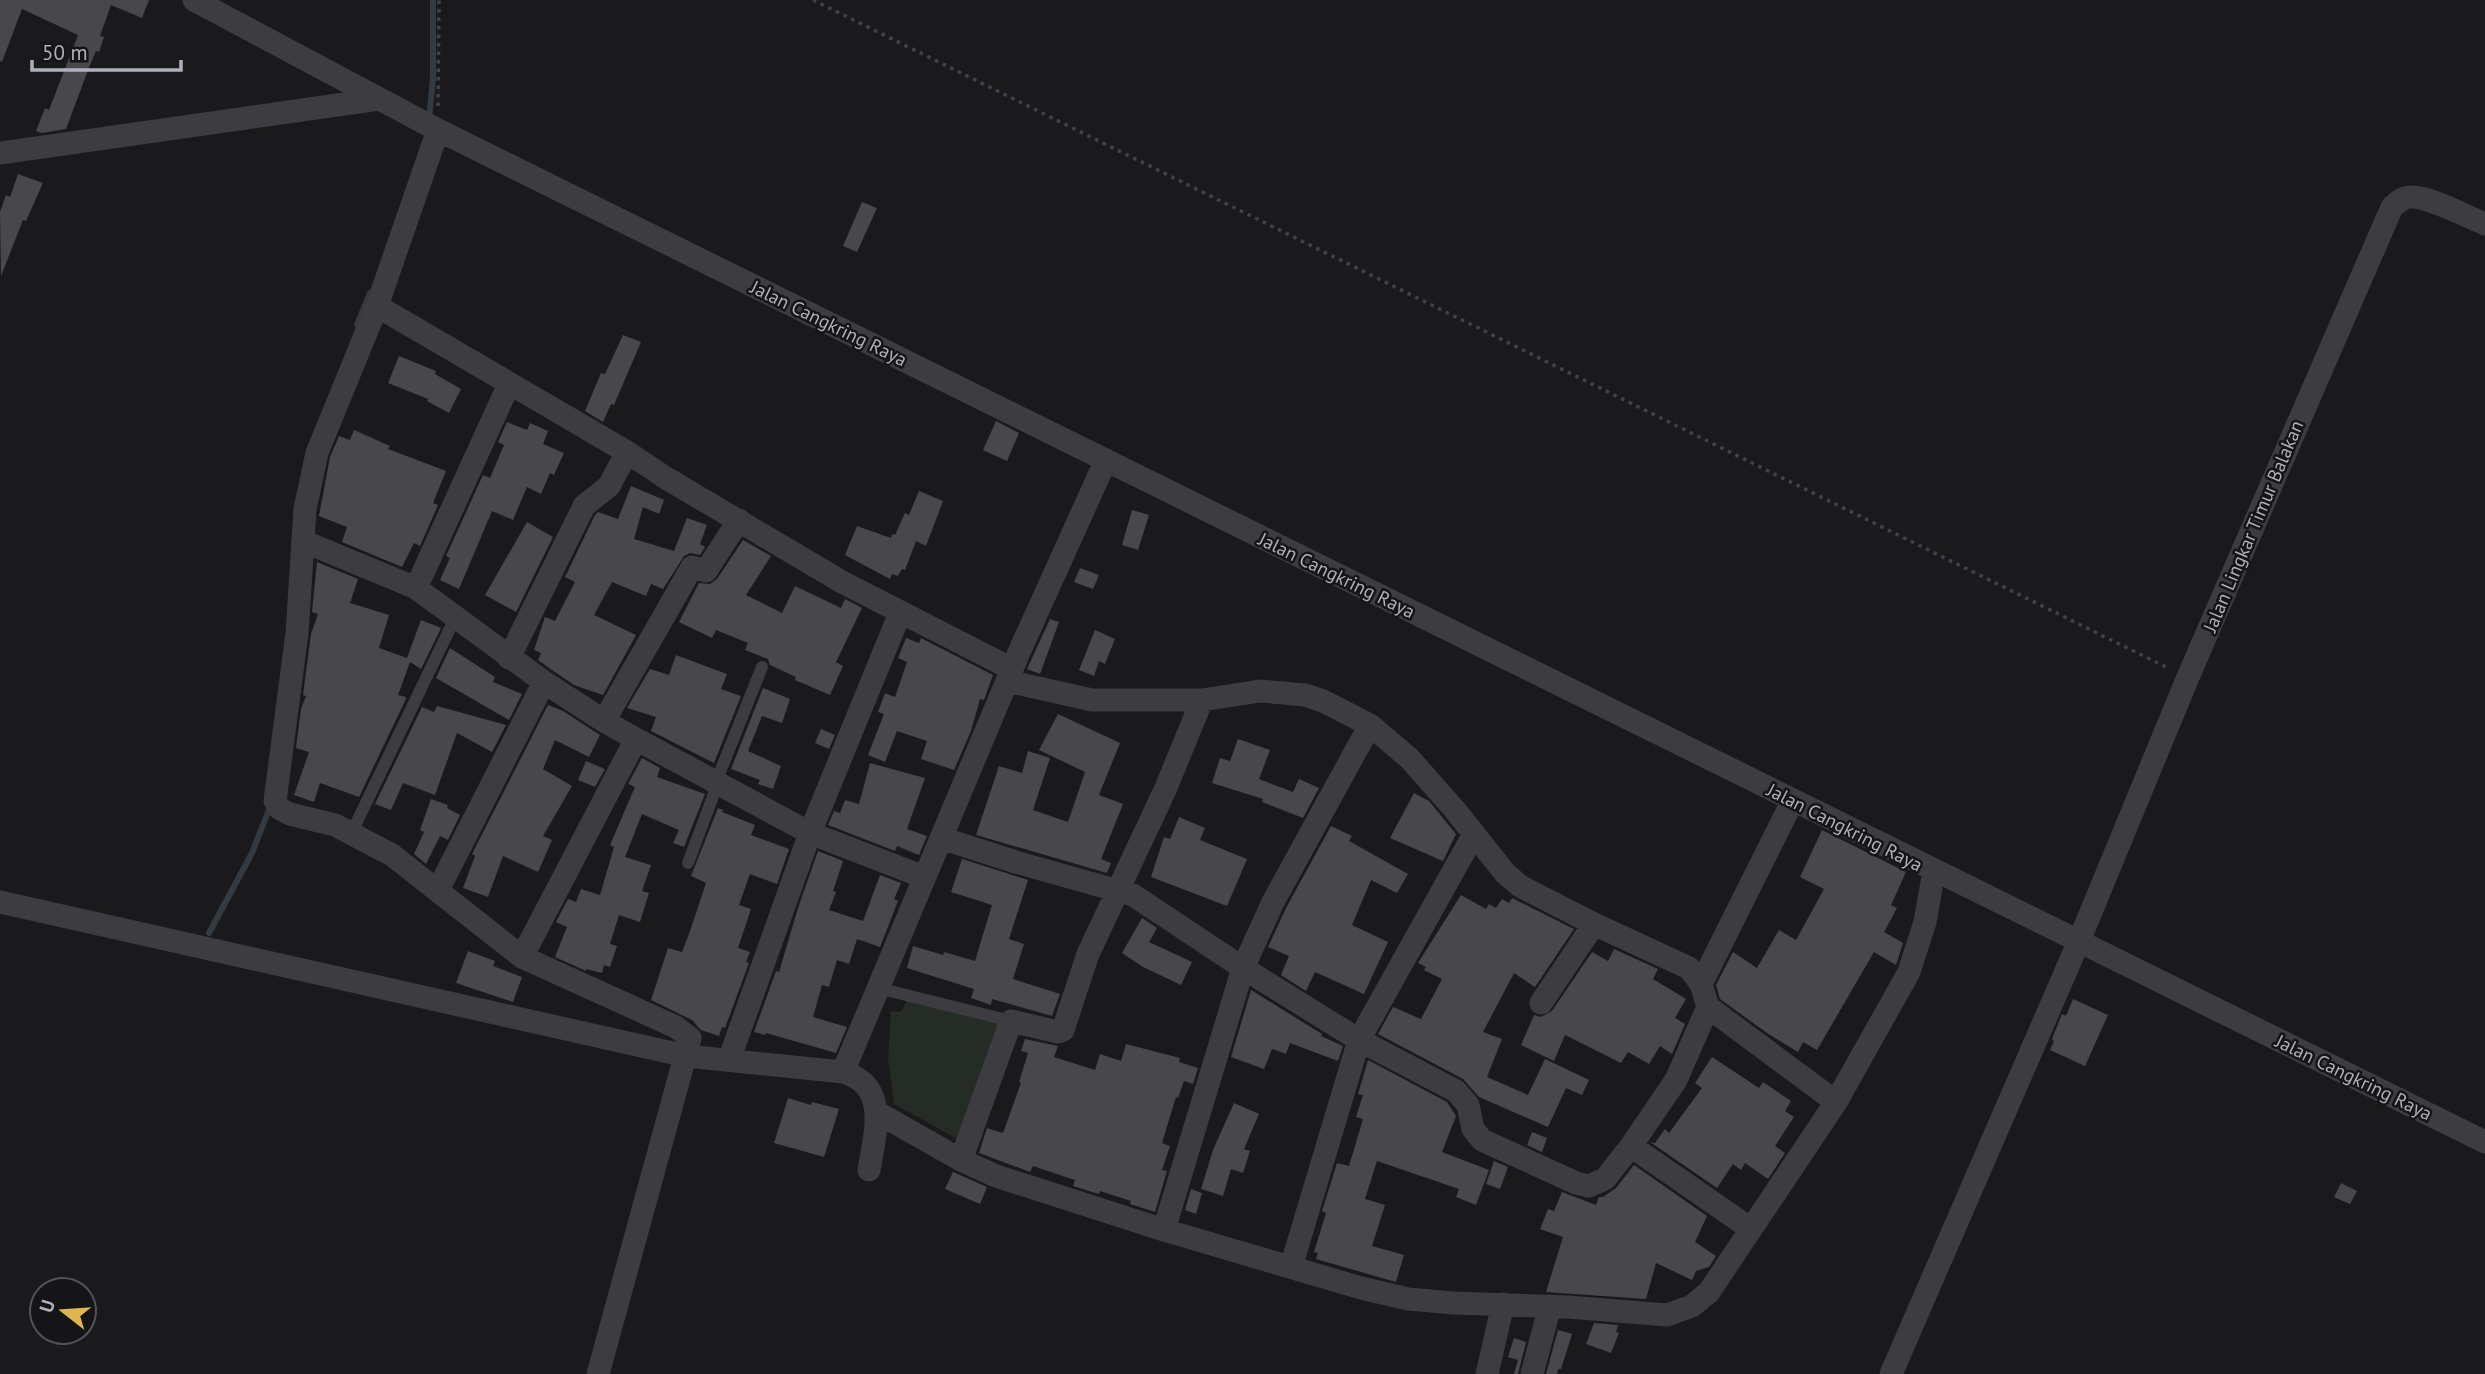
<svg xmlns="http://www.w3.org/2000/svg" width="2485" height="1374" viewBox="0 0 2485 1374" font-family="'PT Sans',sans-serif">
  <rect width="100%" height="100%" fill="#1a1a1c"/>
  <path fill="#252c26" d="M907,1001L1007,1025L963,1142L894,1104L888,1059L891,1011L901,1012Z"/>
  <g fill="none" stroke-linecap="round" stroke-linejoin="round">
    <path stroke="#333a41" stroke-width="6" d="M429,120L433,78V0
      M357,325L370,293
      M209,933L252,853L270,807"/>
  </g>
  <path fill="#48474c" d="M0,0H149L142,18L111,5L100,36L104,37L99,52L96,51L90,65L66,129L42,133L36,131L45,108L49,110L78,35L22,9L2,62L0,61Z
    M18,174L43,183L26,221L23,220L1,276L0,212L6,195L10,197Z
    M862,202L877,208L857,252L843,246Z
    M623,335L641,342L614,405L611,404L603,422L585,411L601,373L605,374Z
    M399,356L436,371L435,374L461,389L449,413L427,401L428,399L388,383Z
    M996,421L1019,433L1007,461L983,450Z
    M507,422L527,430L530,423L548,431L543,444L564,453L554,475L550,473L541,494L527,487L513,520L492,511L459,589L440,580L450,558L446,556L483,475L490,478L504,445L498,442Z
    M354,430L390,446L388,449L446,471L433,503L438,505L420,546L414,543L402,567L342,542L347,527L319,516L330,457L339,436L350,440Z
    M631,486L664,500L659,514L643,507L634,539L674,551L687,518L707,525L700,544L705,547L700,555L690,553L684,556L663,589L651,584L646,596L612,582L594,615L636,635L603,695L574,685L552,670L538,660L541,653L534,650L545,617L555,621L575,582L565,577L595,515L598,512L618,519Z
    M919,491L943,501L926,546L916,541L905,570L902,569L898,576L892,574L890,579L845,555L857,526L891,538L892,534L895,535L905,513L909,515Z
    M1132,510L1149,515L1138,550L1122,545Z
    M527,522L553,537L516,612L485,595Z
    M743,540L771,556L746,595L782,613L795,586L841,608L845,599L862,608L836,662L843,666L830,695L795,680L796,677L770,665L768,659L745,650L748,643L716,630L712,638L679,622L699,583L710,584L717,579Z
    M317,562L358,579L350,603L389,615L379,648L407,658L421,620L441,628L421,669L410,662L398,695L406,697L405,701L359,797L320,783L314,802L294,795L309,752L296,748L301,709L306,696L303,695L311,634L318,614L312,612Z
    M1080,568L1099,575L1093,589L1074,582Z
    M1050,619L1059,622L1040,674L1027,669Z
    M1095,630L1115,639L1105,664L1099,661L1094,676L1079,670Z
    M906,638L919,643L921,638L993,675L984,700L980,699L971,731L954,770L921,759L927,741L897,731L885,762L868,755L884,714L878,712L885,693L895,697L907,662L898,658Z
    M450,648L495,677L493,682L522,694L509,720L436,678Z
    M676,655L727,674L721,689L741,696L714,763L651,731L656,717L627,708L650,669L669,675Z
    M763,688L790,699L782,723L762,716L748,751L781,766L773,789L758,784L760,780L731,769Z
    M548,705L563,711L600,735L589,757L555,740L543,769L572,786L543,836L552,840L538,872L503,856L488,897L463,888L475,856L472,854Z
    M437,706L506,725L492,752L457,733L435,795L403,783L391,810L375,804L422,707L434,712Z
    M1058,714L1120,743L1099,795L1123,804L1101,859L1111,863L1107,873L976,835L999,766L1022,773L1028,751L1050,758L1033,810L1068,822L1085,772L1039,750Z
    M821,729L835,735L829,749L815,743Z
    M1238,739L1270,750L1259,779L1293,792L1299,779L1319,788L1303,818L1262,802L1263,799L1212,783L1220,758L1230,761Z
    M642,758L660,768L657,777L705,794L684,847L673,843L679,830L642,814L625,857L651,865L642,891L649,893L640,922L619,915L610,944L617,946L610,967L604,965L602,973L586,969V971L555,957L567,927L556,922L568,899L576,902L581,889L600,895L614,847L610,845L635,787L628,784Z
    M586,761L605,769L595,787L578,780Z
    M870,763L925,778L907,829L927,836L919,855L897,846L895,851L828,825L834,811L840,813L845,800L859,804Z
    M1414,793L1429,801L1456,834L1443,861L1390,838Z
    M431,799L448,805L447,808L460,815L448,840L440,836L426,864L414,854L424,832L420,830Z
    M718,808L723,810L722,812L755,825L751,835L789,849L777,884L750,874L739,905L751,909L738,948L750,952L746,962L749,963L725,1028L722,1027L719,1036L701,1030L692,1020L651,1000L668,948L682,952L690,931L706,883L691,876Z
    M1179,817L1205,828L1200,840L1247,859L1227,906L1151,877L1164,837L1170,839Z
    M1331,826L1352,836L1349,841L1408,874L1397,893L1371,880L1352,925L1388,942L1364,994L1315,972L1306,991L1281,975L1289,956L1268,947L1286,908Z
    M1822,830L1906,872L1891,905L1897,908L1884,932L1903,943L1896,965L1874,952L1817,1050L1803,1042L1798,1052L1767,1033L1720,999L1716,985L1733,952L1757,968L1779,930L1796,940L1824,889L1800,877Z
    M818,851L843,861L833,891L836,892L829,910L863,921L880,875L901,883L894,899L898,901L880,947L857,939L849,964L837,960L829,987L822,985L813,1017L847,1027L836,1053L766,1033L765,1035L754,1032L776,971L779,972L798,908Z
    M962,859L1028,880L1009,939L1024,944L1013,979L1060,994L1052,1016L992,999L991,1005L971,998L974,989L907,968L913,946L943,955L944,952L975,961L992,905L951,892Z
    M1461,895L1486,909L1489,904L1496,908L1502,899L1509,903L1512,898L1574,929L1535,987L1514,973L1483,1032L1502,1039L1487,1077L1528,1095L1545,1059L1589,1080L1582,1095L1566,1088L1548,1127L1479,1097L1463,1079L1378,1034L1393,1007L1421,1019L1442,979L1424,970L1426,967L1418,963Z
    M1142,918L1157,928L1149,942L1192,962L1181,985L1143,967L1122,953Z
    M1614,949L1658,969L1653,979L1686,999L1675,1018L1685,1024L1672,1054L1660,1046L1649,1064L1628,1052L1621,1063L1565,1035L1554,1061L1521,1045L1534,1015L1541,1017L1552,1011L1592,952L1608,961Z
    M468,951L495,961L493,966L522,977L513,1002L456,983Z
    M1251,990L1322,1034L1321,1036L1343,1046L1338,1061L1290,1043L1286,1054L1272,1049L1264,1069L1231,1057Z
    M2073,999L2108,1015L2085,1066L2050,1050L2054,1041L2052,1039L2062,1014L2066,1016Z
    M1025,1039L1058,1046L1054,1057L1095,1070L1100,1054L1121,1061L1126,1044L1180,1058L1179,1062L1198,1068L1193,1084L1184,1081L1178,1098L1176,1097L1162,1143L1170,1146L1162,1170L1167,1171L1155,1212L1130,1204L1131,1201L1100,1191L1099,1194L1073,1186L1075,1180L1033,1166L1030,1172L979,1153L987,1128L1003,1133L1021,1083L1019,1082L1028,1053L1021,1051Z
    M1712,1057L1759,1088L1763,1082L1791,1101L1785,1111L1794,1117L1775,1146L1785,1153L1768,1179L1745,1163L1741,1170L1733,1164L1717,1188L1650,1142L1655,1143L1665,1129L1669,1133L1702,1088L1695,1083Z
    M1368,1060L1447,1102L1456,1116L1442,1152L1489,1170L1476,1205L1456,1197L1459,1189L1377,1161L1365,1199L1385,1205L1372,1246L1404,1255L1396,1282L1316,1259L1318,1253L1314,1252L1326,1213L1322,1211L1337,1163L1349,1166L1363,1119L1356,1117L1363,1095L1358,1094Z
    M788,1098L811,1105L812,1102L839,1109L824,1157L774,1143Z
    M1234,1103L1259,1114L1244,1149L1250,1151L1243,1173L1231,1169L1223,1196L1201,1189L1213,1150Z
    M1532,1132L1547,1138L1542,1152L1527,1145Z
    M1494,1161L1508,1167L1500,1189L1486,1184Z
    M1634,1165L1707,1216L1695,1242L1716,1256L1709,1267L1696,1271L1692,1280L1656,1263L1646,1299L1546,1292L1563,1237L1540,1229L1548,1209L1554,1211L1562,1192L1596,1205L1599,1197H1603L1616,1188Z
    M953,1172L987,1187L980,1204L945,1189Z
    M2341,1183L2357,1191L2350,1204L2334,1197Z
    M1191,1189L1202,1193L1196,1214L1185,1210Z
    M1594,1323L1618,1325L1616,1332L1619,1333L1611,1353L1586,1344Z
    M1558,1330L1572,1334L1561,1369H1558L1557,1374H1546Z
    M1514,1338L1526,1342L1518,1374H1514L1518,1360L1508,1357Z"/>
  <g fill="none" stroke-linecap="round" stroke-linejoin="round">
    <path stroke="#424348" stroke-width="3.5" stroke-dasharray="3.5 5" stroke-linecap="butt" d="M813,0L2170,669
      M438,106L439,0"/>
    <path stroke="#3c3c41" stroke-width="12" d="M716,782L762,667
      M352,832L455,618
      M688,863L718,783
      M878,988L1011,1021"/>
    <path stroke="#3c3c41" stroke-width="23" d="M194,0L436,129L2485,1142
      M438,130L377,306L317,453L305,509L297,633L275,801L280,809L290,814L335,825L392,855L522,957L676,1027L690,1038L598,1374
      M0,153L379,99
      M377,306L627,452L666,478L842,582L1012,669
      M303,541L416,588L544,682L604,721L636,739L810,833L924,877
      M416,588L509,384
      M509,658L584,506L609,486L627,452
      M1007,681L1092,700H1202L1260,691L1305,695L1323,701L1370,725L1409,758L1455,810L1505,873L1520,886L1594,924L1689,968L1701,984
      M604,721L692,567L706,571L739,520
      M941,838L1019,863L1133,895L1243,968L1359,1040L1456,1091L1468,1105L1473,1129L1482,1140L1576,1183L1589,1186L1605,1179L1631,1146L1676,1080L1708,1007L1701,984L1793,800
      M438,890L544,682
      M0,902L686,1056L843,1072C890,1086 875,1133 869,1170
      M522,957L636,739
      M1541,1003L1594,924
      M1708,1007L1836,1102
      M729,1060L810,833L900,613
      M843,1072L1020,650L1106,460
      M878,1113L961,1160L996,1176L1164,1230L1361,1288L1408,1299L1454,1303L1568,1307L1667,1315L1692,1306L1709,1292L1836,1102L1909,972L1925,922L1934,871
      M1631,1146L1751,1229
      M961,1160L1011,1021L1058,1032L1063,1030L1088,954L1165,790L1202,700
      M1164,1230L1243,968L1273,902L1370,725
      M1291,1267L1359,1040L1474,834
      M1487,1374L1503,1304
      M1532,1374L1550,1306
      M1891,1374L2079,941L2188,677L2392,207C2398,202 2403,197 2411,197C2428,196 2468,217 2485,224"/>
  </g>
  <g text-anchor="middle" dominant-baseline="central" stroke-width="5" stroke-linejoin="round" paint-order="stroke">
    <g font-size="19" fill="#aeb1ba" stroke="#151517">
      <text transform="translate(829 323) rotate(26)">Jalan Cangkring Raya</text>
      <text transform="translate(2253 526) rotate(-67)">Jalan Lingkar Timur Balakan</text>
      <text transform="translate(1337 575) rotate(26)">Jalan Cangkring Raya</text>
      <text transform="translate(1845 827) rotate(27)">Jalan Cangkring Raya</text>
      <text transform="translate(2354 1077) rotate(26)">Jalan Cangkring Raya</text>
    </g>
  </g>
  <g transform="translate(63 1311) rotate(287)"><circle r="33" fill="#151517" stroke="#525358" stroke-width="2"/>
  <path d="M0-5L12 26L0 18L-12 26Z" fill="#deb650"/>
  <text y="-10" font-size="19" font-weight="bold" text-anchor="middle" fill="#aeb1ba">U</text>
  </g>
  <path d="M32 60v10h149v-10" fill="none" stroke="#aeb1ba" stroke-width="3.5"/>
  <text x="42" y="60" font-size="21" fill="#aeb1ba" stroke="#151517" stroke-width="5" paint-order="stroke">50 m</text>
</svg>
